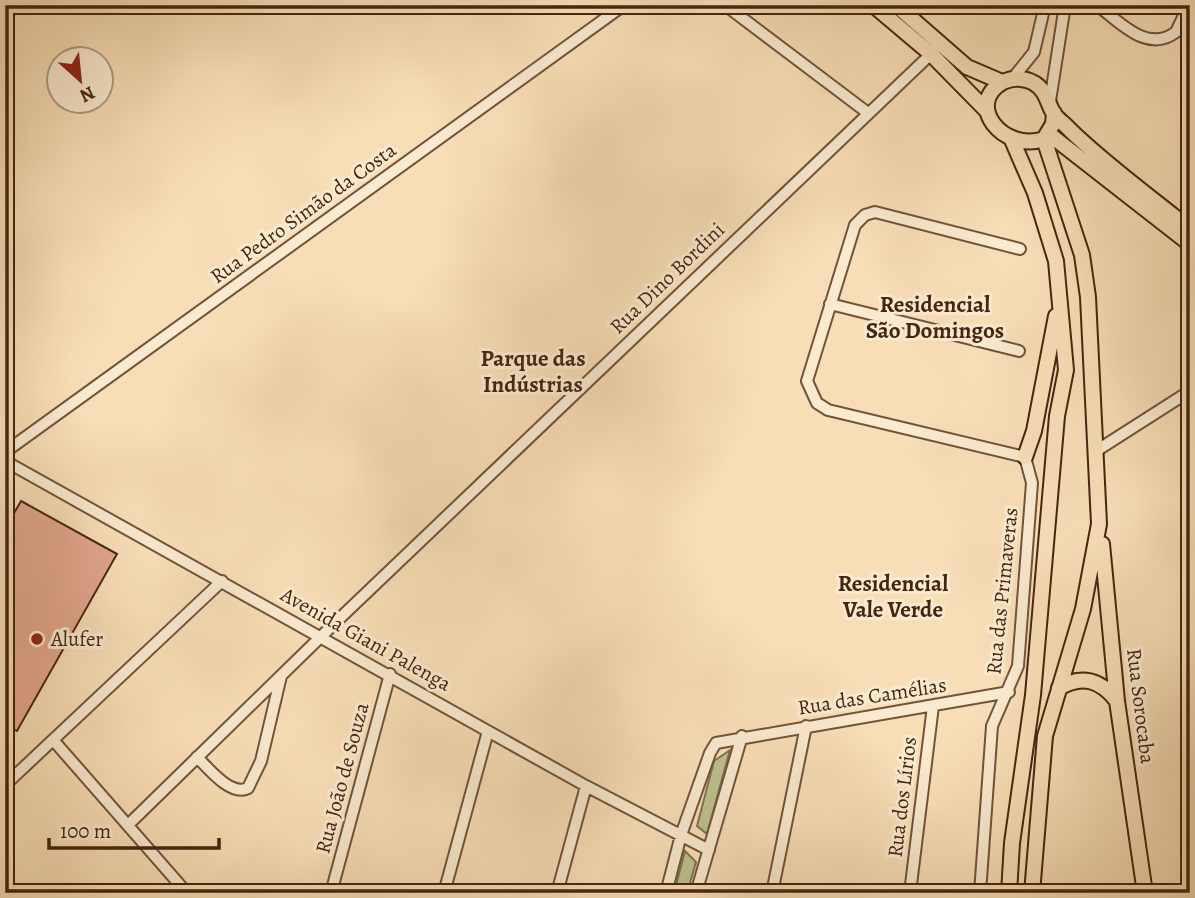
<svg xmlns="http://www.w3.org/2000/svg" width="1195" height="898" viewBox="0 0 1195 898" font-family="Alegreya,serif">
  <rect width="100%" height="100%" fill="#f8deb7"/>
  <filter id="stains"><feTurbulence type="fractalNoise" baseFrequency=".00286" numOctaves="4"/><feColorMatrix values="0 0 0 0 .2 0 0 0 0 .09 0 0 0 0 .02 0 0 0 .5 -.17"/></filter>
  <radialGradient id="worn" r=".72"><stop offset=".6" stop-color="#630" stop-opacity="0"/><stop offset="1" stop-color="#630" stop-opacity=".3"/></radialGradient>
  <path fill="#bdc18e" stroke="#82734f" stroke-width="2" d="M730,750L707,834L697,826L714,761Z
    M685,851L696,862L687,893H674Z"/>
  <path fill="#e2a68d" stroke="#462510" stroke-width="2" d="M21,501L117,554L17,731L5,724V529Z"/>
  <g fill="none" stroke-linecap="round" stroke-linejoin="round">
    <defs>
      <path id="minor" d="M725,5L868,113
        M1097,5C1120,22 1147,54 1176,32L1189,5
        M1013,78L1034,52L1045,5
        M1050,101L1065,5
        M830,304L1019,351
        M1096,451L1190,391
        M5,452L624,5
        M5,461L586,786L709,850
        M54,741L187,893
        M197,757C208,768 231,797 248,788L261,761L281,676
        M5,785L222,581
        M129,824L339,619L931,54
        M331,893L390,674
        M444,893L488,731
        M557,893L586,786
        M666,893L681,835L710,753L716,743L1009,692
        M696,893L742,736
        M772,893L806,726
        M910,893L933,706
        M980,893L992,726L1018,666L1032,483L1025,457L828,410L817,403L807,381L855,225L865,215L875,212L1020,249"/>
      <path id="major" d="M873,5L931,54L987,111
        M896,5L967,67L1002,82
        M5,14L12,5
        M1054,113L1053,124L1044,139C1003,153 964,104 1003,82C1013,77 1025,78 1034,83C1047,91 1047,103 1054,114C1057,119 1065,124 1069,129C1106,165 1149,196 1190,229
        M1049,134L1190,244
        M1025,457L1034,431L1056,316
        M1102,544L1117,701L1145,893
        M1059,688C1082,674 1101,680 1117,701
        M1009,893L1012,843L1033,695L1057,416L1066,370L1056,261L1035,193L1012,140
        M1032,893L1045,736L1083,609L1099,524L1088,297L1082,255L1044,139"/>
    </defs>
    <use href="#minor" stroke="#72533a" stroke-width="14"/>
    <use href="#major" stroke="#462510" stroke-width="18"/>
    <use href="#minor" stroke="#faead0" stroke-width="10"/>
    <use href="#major" stroke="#f8deb7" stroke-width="14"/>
  </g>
  <circle fill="#8f2418" stroke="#faead0" stroke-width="2.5" cx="37" cy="639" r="7"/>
  <g text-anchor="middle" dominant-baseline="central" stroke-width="6" stroke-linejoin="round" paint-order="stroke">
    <g font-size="21" fill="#462510" stroke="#faead0">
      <text transform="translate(303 213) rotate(-36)">Rua Pedro Simão da Costa</text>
      <text transform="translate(667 278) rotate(-44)">Rua Dino Bordini</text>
      <text transform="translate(1002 591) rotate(-84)">Rua das Primaveras</text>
      <text transform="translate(366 639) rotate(29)">Avenida Giani Palenga</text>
      <text transform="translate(872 696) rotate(-9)">Rua das Camélias</text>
      <text transform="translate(1141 706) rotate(83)">Rua Sorocaba</text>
      <text transform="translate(342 778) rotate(-75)">Rua João de Souza</text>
      <text transform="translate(902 797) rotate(-83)">Rua dos Lírios</text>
    </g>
    <g font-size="21" fill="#462510" stroke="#faead0" text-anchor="start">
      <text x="51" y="639">Alufer</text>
    </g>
    <g font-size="23" font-weight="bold" fill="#462510" stroke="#faead0">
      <text x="935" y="304">Residencial<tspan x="935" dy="26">São Domingos</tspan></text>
      <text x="533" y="358">Parque das<tspan x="533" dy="26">Indústrias</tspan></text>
      <text x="893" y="583">Residencial<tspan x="893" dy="26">Vale Verde</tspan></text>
    </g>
  </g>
  <rect width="1195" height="898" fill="none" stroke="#f8deb7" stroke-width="28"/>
  <rect x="7" y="7" width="1181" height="884" fill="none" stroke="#462510" stroke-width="3.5"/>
  <rect x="14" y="14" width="1167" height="870" fill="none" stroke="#462510" stroke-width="2"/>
  <g transform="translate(80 80) rotate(153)"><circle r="33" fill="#faead0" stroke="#b29b83" stroke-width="2"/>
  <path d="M0-5L12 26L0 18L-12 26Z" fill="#8f2418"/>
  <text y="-10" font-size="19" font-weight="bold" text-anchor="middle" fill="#462510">N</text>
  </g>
  <path d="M49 838v10h170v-10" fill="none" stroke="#462510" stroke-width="3.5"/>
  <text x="60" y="838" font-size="21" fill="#462510" stroke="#faead0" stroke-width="5" paint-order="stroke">100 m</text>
  <rect width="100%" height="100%" filter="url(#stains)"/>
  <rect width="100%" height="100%" fill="url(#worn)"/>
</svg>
